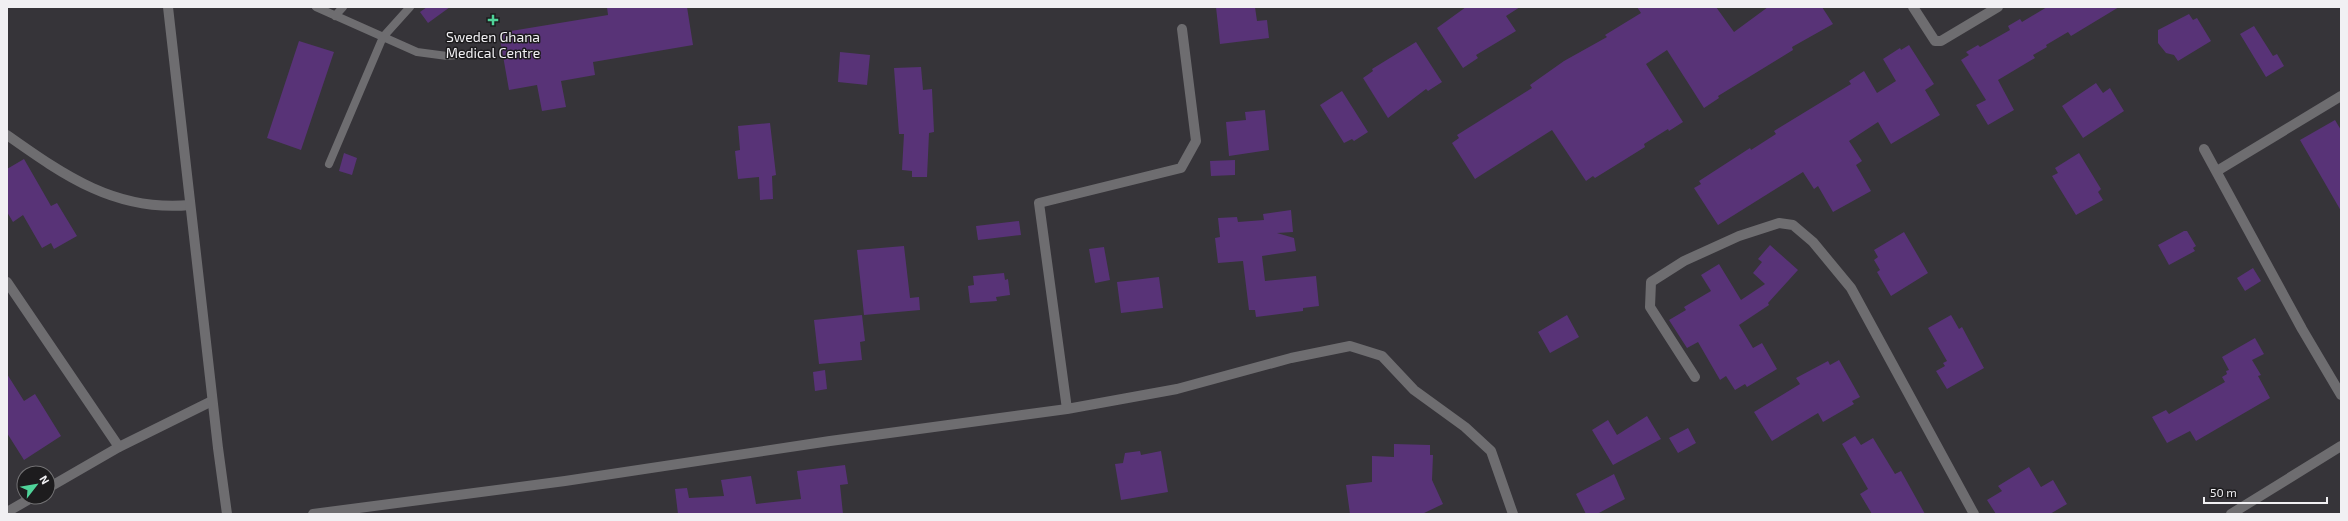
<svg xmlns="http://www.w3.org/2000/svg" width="2348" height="521" viewBox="0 0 2348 521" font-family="'Exo 2',sans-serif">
  <rect width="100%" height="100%" fill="#363439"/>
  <path fill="#583377" d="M427,7H450L428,23L420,12Z
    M607,7H687L693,45L593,62L595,75L561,81L566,107L542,111L537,85L509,90L499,33L608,15Z
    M1216,7H1255L1257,21L1267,20L1269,38L1220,44Z
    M1466,7H1520L1506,16L1516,31L1476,55L1478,58L1463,68L1437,28Z
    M1637,7H1716L1734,32L1768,7H1822L1833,24L1792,47L1793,50L1718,96L1719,98L1704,108L1667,50L1646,64L1683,122L1669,131L1668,129L1644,144L1645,147L1595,178L1593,176L1586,181L1552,130L1475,179L1452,143L1459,138L1457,135L1532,88L1530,85L1564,61L1607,37L1605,35L1641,13Z
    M2047,7H2119L2071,36L2068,32L2046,45L2047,47L2033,55L2035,58L1998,80L2014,110L1988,125L1976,105L1986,100L1961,60L1969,55L1966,52L1978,45L1980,47L2010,30L2008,26L2020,19L2022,22Z
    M2189,14L2193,20L2197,18L2211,41L2178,61L2174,55L2166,53L2158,43V30Z
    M2254,26L2273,56L2277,54L2284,66L2266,77L2240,34Z
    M299,41L334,52L301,150L267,138Z
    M1416,42L1442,82L1428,91L1426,89L1388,118L1363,78L1373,71L1372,69Z
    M1909,45L1934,84L1925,90L1940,115L1891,144L1878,122L1849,141L1862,161L1856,165L1871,191L1833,212L1818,186L1814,189L1803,172L1718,225L1694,188L1701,184L1699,181L1750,148L1751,150L1776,134L1774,131L1851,84L1849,81L1864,71L1877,93L1896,81L1883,59L1900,48L1901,50Z
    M840,52L870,55L867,85L838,82Z
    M921,67L923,90L932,89L934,132L929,133L927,177H912V171L902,170L904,134H899L894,68Z
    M2096,83L2103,93L2110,88L2124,111L2083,138L2062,106Z
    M1342,91L1368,132L1354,141L1352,139L1344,143L1320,105Z
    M1265,110L1269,150L1229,156L1226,122L1246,120L1245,112Z
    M2335,120L2341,130V211L2300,140Z
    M770,123L776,175L772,176L773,199L760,200L759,177L738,179L735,151L740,150L738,126Z
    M344,153L357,158L352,175L339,171Z
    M2079,153L2101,189L2098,192L2103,200L2076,215L2052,176L2058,173L2055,168Z
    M24,159L51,206L57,203L77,236L54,249L51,243L42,248L23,215L13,222L7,212V169Z
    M1235,160V175L1211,176L1210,161Z
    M1291,210L1293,232L1277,233L1294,238L1296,251L1262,256L1265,281L1316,276L1319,306L1303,308V311L1256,317L1255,310H1249L1243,261L1218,263L1215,238L1220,237L1218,218L1237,217L1238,222L1264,220L1263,214Z
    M1019,221L1021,235L978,240L976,226Z
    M2184,231H2187L2196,246L2193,248L2195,251L2169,265L2158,245Z
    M1904,232L1928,273L1891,296L1877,272L1880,270L1874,260L1878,257L1874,250Z
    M1770,245L1798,270L1768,303L1769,305L1739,325L1753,348L1762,343L1777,369L1747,387L1745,384L1735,390L1726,376L1720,380L1698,342L1687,348L1669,320L1686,310L1684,307L1711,291L1701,275L1719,264L1741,300L1765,284L1753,273L1762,262L1758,259Z
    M904,246L910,298L919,297L920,310L864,315L857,250Z
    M1104,247L1110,280L1095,283L1089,249Z
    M2253,268L2261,281L2245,291L2237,278Z
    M1004,273L1005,280L1008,279L1010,295L996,297L997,301L970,303L968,286L974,285L973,276Z
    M1159,277L1163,308L1121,313L1117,282Z
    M862,315L865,341L860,342L862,360L819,364L814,320Z
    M1567,315L1579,337L1550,353L1538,332Z
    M1951,315L1959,329L1962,327L1984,368L1947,389L1936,371L1945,366L1943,363L1947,361L1928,328Z
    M2255,338L2264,354L2252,360L2261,375L2258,376L2270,398L2196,441L2190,431L2167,443L2152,417L2166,410L2169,414L2225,382L2222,377L2227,374L2226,371L2229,370L2222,357Z
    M1839,360L1860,397L1852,401L1854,404L1823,422L1818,413L1772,441L1754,412L1800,384L1796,378L1828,361L1830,365Z
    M825,370L827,389L815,391L813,372Z
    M7,374L24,401L35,394L61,436L24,460L7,433Z
    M1647,416L1661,439L1613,465L1592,430L1608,420L1617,435Z
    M1688,428L1696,443L1678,453L1669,438Z
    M1855,436L1861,445L1873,438L1895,474L1901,471L1925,514H1872L1860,494L1868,489L1842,444Z
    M1394,444L1430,445V455H1433L1432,480L1443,504L1422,514H1350L1346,485L1372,482V456L1394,457Z
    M1140,451L1141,455L1161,451L1168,492L1121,500L1115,464L1123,463L1125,453Z
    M845,465L848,484L840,485L843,514H678L675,489L687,488L689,498L724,496L721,480L751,476L756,504L801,499L797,471Z
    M2029,467L2041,487L2053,480L2067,504L2050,514H1996L1987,500L2002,491L1998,486Z
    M1614,474L1625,499L1597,514H1586L1576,494Z"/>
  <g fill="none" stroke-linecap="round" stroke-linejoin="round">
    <path stroke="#6e6d70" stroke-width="8" d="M316,7L417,52L447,56L471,54
      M335,16L343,7
      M329,164L383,37L410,7"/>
    <path stroke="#6e6d70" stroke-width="10" d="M1913,7L1935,41H1941L1998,7
      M7,135C65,176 116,212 190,205
      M2204,149L2302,329L2341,395
      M2217,171L2341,96
      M7,282L119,447
      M1695,377L1650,307L1651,282L1684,261L1739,236L1779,223L1793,225L1813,242L1851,288L1974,514
      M1067,409L1039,203L1181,168L1196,141L1182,29
      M48,488L119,447L212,401
      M7,512L33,497
      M313,514L565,481L830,441L1067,409L1177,389L1291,358L1350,346L1382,356L1414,390L1465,427L1491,451L1513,514
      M2231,514L2341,446"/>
    <path stroke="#6e6d70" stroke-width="10" d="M168,7L218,448L227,514"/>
  </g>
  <path fill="#4fd399" stroke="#1d1c1e" stroke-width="1.5" d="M491 14h4v4h4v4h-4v4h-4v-4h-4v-4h4z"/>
  <g text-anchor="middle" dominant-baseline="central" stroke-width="3" stroke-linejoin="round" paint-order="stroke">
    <g font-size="14" fill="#f1f0f3" stroke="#1d1c1e">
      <text x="493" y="36">Sweden Ghana<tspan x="493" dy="16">Medical Centre</tspan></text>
    </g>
  </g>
  <rect width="2348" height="521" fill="none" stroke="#f1f0f3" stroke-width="16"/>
  <g transform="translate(36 485) rotate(59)"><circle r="19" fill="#1d1c1e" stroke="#727173"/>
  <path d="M0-3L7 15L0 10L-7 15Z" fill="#4fd399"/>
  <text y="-6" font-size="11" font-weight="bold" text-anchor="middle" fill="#f1f0f3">N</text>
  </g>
  <path d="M2204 497v6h123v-6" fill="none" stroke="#f1f0f3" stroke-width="2"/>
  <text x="2210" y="497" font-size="12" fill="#f1f0f3" stroke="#1d1c1e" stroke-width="3" paint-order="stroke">50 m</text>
</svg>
